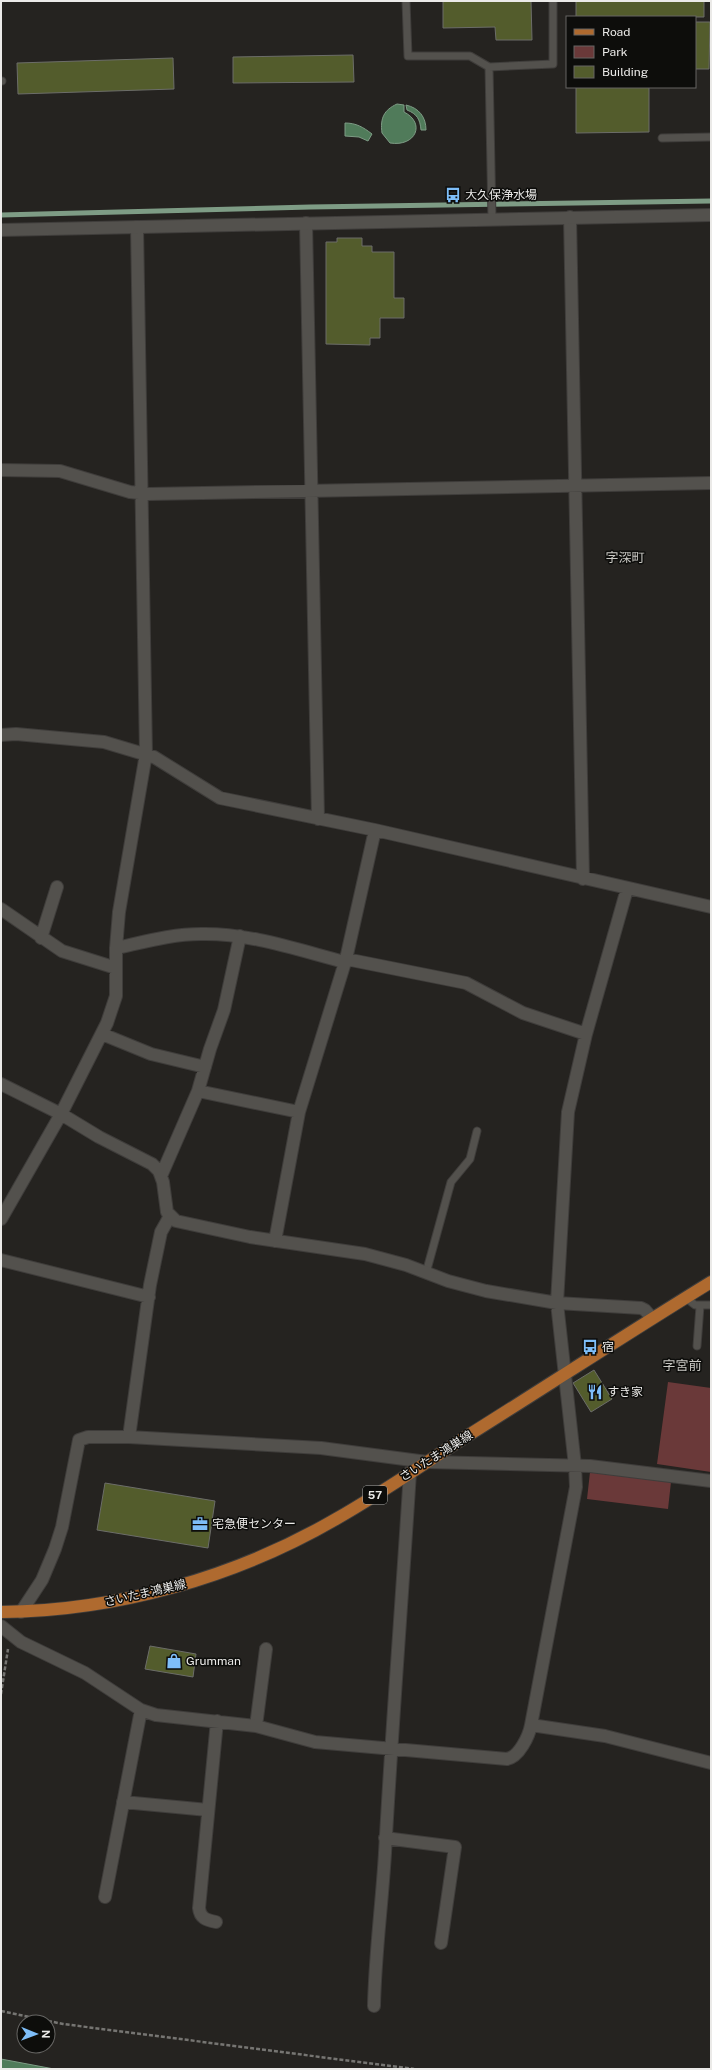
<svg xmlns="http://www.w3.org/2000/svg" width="712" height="2070" viewBox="0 0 712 2070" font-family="'Public Sans','Noto Sans JP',sans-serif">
  <rect width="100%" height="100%" fill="#252320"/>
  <path fill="#6a3939" d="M668,1382L711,1388V1472L657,1464Z
    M590,1472L671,1482L668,1509L587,1499Z"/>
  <path fill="#507b5a" stroke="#7e9c85" d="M397,104L404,105V112C426,123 416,147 390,143L382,133C380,118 384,110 397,104Z
    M406,105C419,108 426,117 426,130H421C420,119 417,114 407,110Z
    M345,123C356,123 363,127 372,134L368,141L359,137L345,136Z
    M1,2059L54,2069H1Z"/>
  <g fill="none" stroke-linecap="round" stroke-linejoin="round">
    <path stroke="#7e9c85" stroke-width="5" d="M1,215L310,207L711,201"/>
  </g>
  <path fill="#535c2c" stroke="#6c6d69" d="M443,1H531L532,40H496L495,27L443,28Z
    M576,1H704V17H576Z
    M695,22H710L709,69H695Z
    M353,55L354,82L233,83V57Z
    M173,58L174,89L18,94L17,63Z
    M576,87H649V132L576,133Z
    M337,238H362V246H372V252H394V298H404V318H380V338H370V345L326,344V242H337Z
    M594,1370L612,1399L591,1412L573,1383Z
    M105,1483L215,1501L208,1548L97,1530Z
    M150,1646L196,1654L193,1677L145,1669Z"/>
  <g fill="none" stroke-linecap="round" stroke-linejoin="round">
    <defs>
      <path id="lane" d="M406,1L408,56H470L489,67L492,219
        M489,67L553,64V1
        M1,81H2
        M662,138L711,137
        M426,1273L451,1182L470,1159L477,1131
        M686,1298L695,1305H711
        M697,1346L700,1306"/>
      <path id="street" d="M570,217L583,879
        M306,223L318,819
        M1,470L60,471L130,492L149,494L711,483
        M1,735L16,734L104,742L154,757L220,798L375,830L711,907
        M1,909L62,951L116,968
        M41,938L57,887
        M116,948C144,942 172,934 201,934C250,933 298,950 345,962
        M346,959L466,983L523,1013L586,1034
        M102,1034L151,1054L205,1067
        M1,1084L61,1114L99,1137L152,1164L159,1171L163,1182L167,1212L176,1221L250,1237L365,1254L406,1265L448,1281L486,1291L557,1303L641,1308L645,1310L652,1318
        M198,1091L299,1112
        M161,1176L198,1091L210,1049L224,1010L240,936
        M1,1219L61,1114L107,1023L116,996V948L119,912L146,754L137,227
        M275,1241L299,1112L346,959L375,830
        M1,1260L149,1297
        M129,1437L321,1448L427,1462L590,1466L711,1481
        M21,1612L42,1580L55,1549L62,1527L79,1440L88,1437H129L150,1285L161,1232L170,1216
        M1,1626L21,1642L85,1673L141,1710L156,1715L256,1726L315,1742L507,1759C519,1757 529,1736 531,1725L605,1736L711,1763
        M531,1725L576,1487L575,1466L557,1303L568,1112L586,1034L627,889
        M256,1726L266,1649
        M123,1802L208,1810
        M385,1838L455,1847L441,1943
        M105,1897L141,1710
        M216,1922C206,1920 200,1918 199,1908L217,1721
        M374,2006C375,1955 382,1904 385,1853C392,1726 402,1599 410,1472"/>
      <path id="secondary" d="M1,230L711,215"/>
      <path id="primary" d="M1,1612C117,1611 236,1577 336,1519C380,1494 422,1465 464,1438C547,1386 628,1333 711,1282"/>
    </defs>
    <use href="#lane" stroke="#3f3d3b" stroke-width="9"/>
    <use href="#street" stroke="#3f3d3b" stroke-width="14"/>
    <use href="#secondary" stroke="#3f3d3b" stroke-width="14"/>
    <use href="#primary" stroke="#3f3d3b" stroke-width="14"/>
    <path stroke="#767572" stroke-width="2.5" stroke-dasharray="4 2" stroke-linecap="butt" d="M1,1694L8,1649
      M1,2011L63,2024L414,2069"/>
    <use href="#lane" stroke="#53514d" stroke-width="7"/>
    <use href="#street" stroke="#53514d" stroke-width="12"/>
    <use href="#secondary" stroke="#53514d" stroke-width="12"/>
    <use href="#primary" stroke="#af6a2f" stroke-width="12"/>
  </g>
  <defs>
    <symbol id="bus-bare" viewBox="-9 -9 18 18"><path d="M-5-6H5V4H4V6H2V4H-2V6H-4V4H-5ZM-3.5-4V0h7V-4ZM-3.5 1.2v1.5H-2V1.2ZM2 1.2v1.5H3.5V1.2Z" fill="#7ebef9" stroke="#0d0d0b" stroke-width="2.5" paint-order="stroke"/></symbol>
    <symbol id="restaurant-bare" viewBox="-9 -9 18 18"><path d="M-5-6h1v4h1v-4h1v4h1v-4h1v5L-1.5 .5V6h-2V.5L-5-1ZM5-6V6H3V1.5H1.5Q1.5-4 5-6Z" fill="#7ebef9" stroke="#0d0d0b" stroke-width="2.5" paint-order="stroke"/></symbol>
    <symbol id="office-bare" viewBox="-9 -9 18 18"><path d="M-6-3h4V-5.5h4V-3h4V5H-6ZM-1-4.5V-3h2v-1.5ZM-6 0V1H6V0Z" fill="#7ebef9" stroke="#0d0d0b" stroke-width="2.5" paint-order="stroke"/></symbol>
    <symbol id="shop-bare" viewBox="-9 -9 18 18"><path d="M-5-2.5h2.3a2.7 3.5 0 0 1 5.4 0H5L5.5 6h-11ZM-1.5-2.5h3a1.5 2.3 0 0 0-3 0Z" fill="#7ebef9" stroke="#0d0d0b" stroke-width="2.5" paint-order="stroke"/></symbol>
  </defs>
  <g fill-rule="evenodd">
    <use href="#bus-bare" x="442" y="184" width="22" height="22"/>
    <use href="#bus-bare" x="579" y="1336" width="22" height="22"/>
    <use href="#restaurant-bare" x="584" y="1381" width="22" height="22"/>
    <use href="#office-bare" x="189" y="1513" width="22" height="22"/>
    <use href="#shop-bare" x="163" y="1650" width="22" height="22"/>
  </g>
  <g text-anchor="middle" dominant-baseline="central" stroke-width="3" stroke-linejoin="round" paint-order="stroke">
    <rect fill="#0d0d0b" stroke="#a8a8a6" stroke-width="1" x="363" y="1486" width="24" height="18" rx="3"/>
    <g font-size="11" font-weight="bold" fill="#ebeae8">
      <text x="375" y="1495">57</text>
    </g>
    <g font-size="12" fill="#ebeae8" stroke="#0d0d0b" text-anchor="start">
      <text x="465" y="195">大久保浄水場</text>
      <text x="602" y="1347">宿</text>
      <text x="607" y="1392">すき家</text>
      <text x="212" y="1524">宅急便センター</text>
      <text x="186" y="1661">Grumman</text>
    </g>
    <g font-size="12" fill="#ebeae8" stroke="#0d0d0b">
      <text transform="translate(436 1456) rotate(-32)">さいたま鴻巣線</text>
      <text transform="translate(145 1593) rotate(-13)">さいたま鴻巣線</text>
    </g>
    <g font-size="13" fill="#c9c8c3" stroke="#0d0d0b">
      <text x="625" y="557">字深町</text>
      <text x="682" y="1365">字宮前</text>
    </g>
  </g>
  <rect width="712" height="2070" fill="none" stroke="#ebeae8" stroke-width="4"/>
  <rect x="566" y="16" width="130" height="72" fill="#0d0d0b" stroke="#666563"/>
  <rect x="574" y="29" width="20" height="6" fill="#af6a2f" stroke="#666563"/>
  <text x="602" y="36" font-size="12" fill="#ebeae8">Road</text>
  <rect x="574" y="46" width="20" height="12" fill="#6a3939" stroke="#666563"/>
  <text x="602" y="56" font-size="12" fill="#ebeae8">Park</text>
  <rect x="574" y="66" width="20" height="12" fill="#535c2c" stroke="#666563"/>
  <text x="602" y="76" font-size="12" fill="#ebeae8">Building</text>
  <g transform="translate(36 2034) rotate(91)"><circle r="19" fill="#0d0d0b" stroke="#666563"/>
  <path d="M0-3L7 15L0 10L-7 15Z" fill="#7ebef9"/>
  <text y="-6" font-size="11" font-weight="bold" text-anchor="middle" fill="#ebeae8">N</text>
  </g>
</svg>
